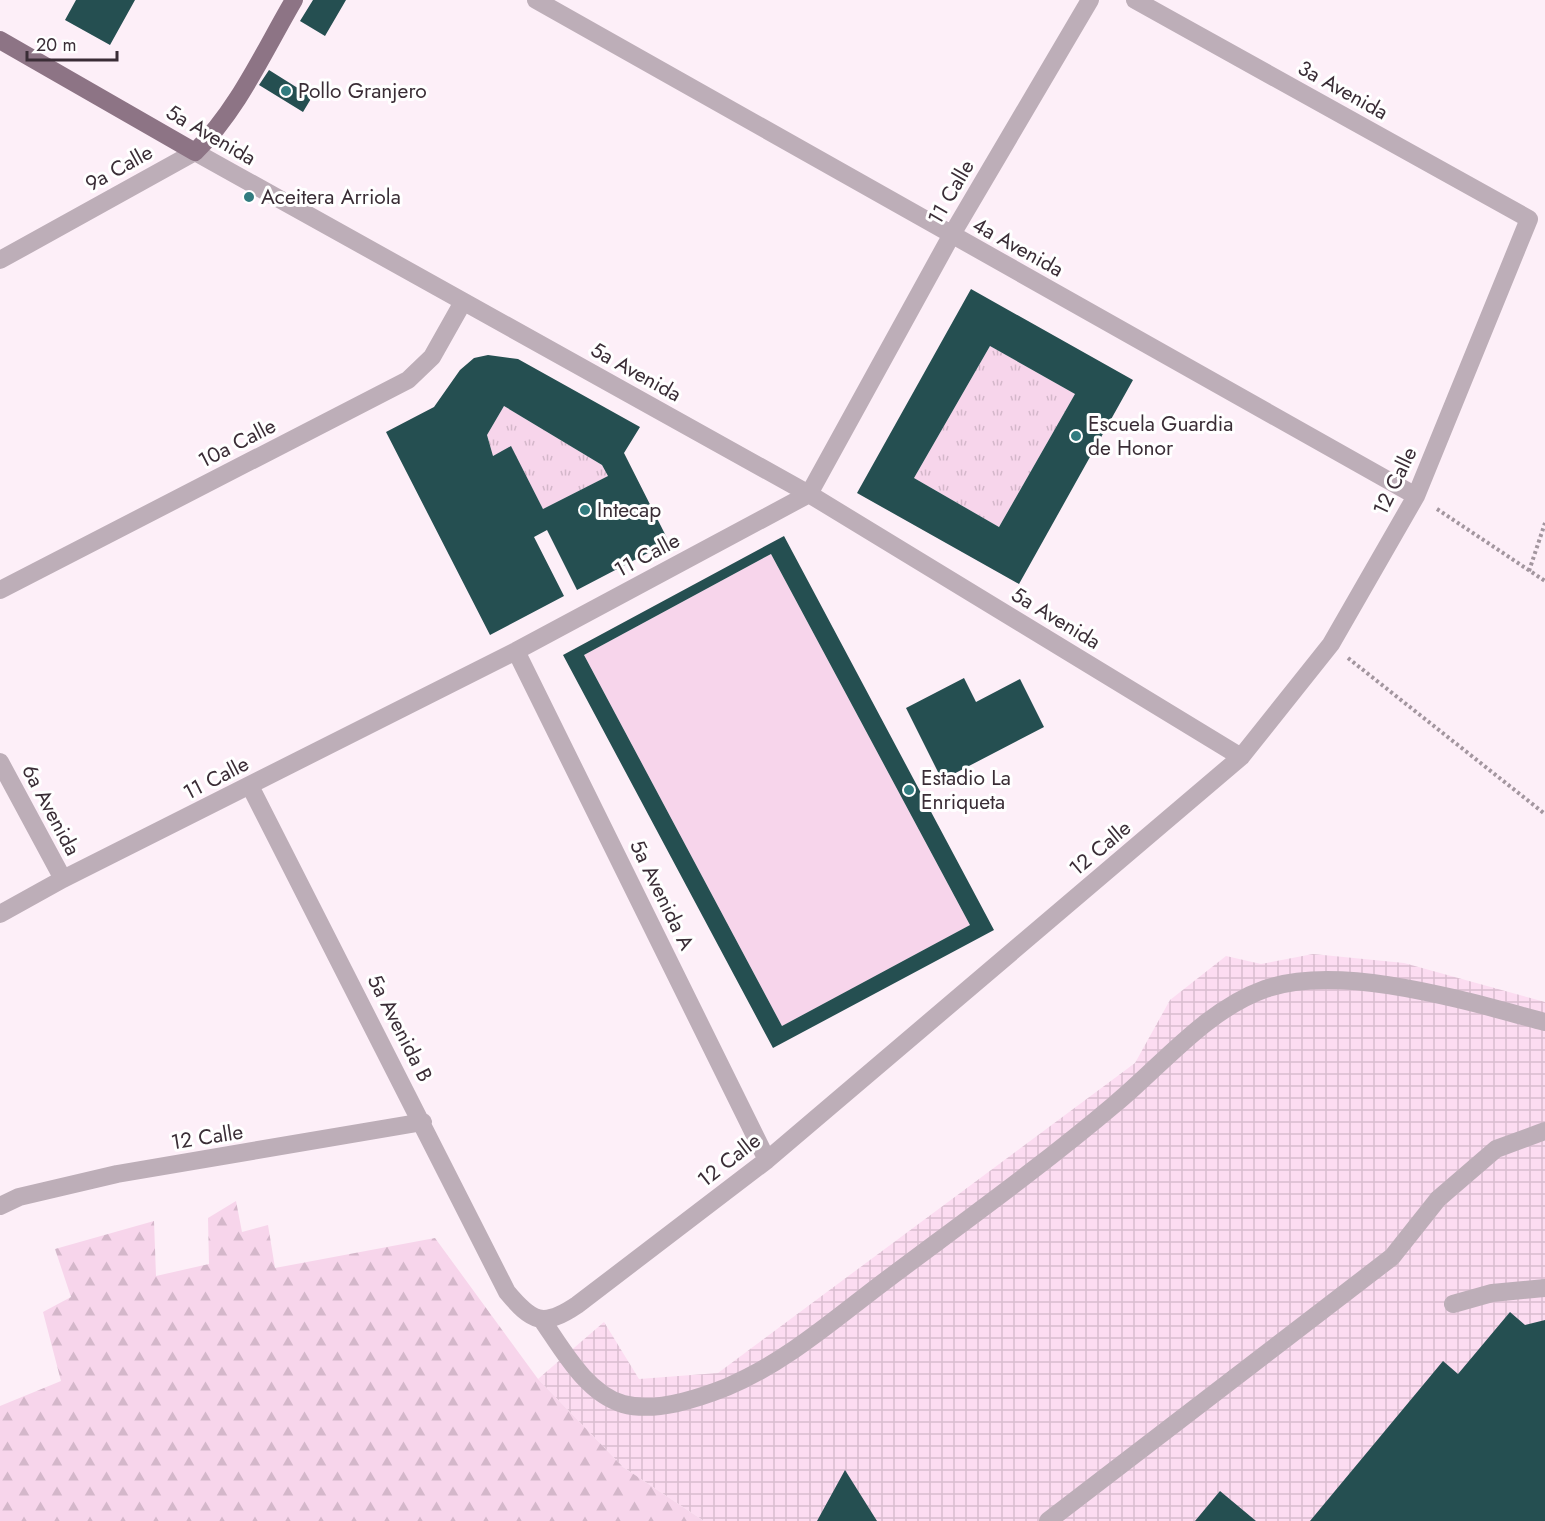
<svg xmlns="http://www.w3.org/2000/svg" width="1545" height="1521" viewBox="0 0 1545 1521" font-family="Jost,sans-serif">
  <defs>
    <pattern id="industrial-grid" width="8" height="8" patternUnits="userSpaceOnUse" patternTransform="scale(1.5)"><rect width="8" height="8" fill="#fcdcf1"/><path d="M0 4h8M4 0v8" fill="none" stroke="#d9bdcf"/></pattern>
    <pattern id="forest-firs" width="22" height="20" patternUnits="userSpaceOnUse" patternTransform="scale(1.5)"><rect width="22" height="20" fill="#f7d5eb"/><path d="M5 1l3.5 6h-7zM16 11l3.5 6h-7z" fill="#d4b7ca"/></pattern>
    <pattern id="park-tufts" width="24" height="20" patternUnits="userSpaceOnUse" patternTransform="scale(1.5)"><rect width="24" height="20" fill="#f7d5eb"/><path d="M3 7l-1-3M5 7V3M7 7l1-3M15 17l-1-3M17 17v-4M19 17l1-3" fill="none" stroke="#d4b7ca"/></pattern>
  </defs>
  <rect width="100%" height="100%" fill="#fdeff8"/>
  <path fill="url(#industrial-grid)" d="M1313,954L1404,963L1545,1002V1521H704L623,1467L538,1379L604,1322L639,1379L718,1373L1135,1063L1170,1000L1226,956L1261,964Z"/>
  <path fill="url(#forest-firs)" d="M236,1201L242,1232L268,1225L275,1268L435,1238L538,1379L623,1467L704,1521H0V1406L61,1381L43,1312L71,1297L55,1249L154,1221L156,1276L209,1264L208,1218Z"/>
  <path fill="url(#park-tufts)" d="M990,346L1075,394L999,527L914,478Z
    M504,406L602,465L608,476L543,509L511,447L493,456L487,435Z"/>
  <path fill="#f7d5eb" d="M771,554L970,925L782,1026L584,655Z"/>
  <path fill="#254f51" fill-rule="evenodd" d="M76,0H135L110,45L65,20Z
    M313,0H346L325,36L300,21Z
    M269,70L312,97L303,112L259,85Z
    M971,289L1133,380L1019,584L857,493ZM990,346L1075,394L999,527L914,478Z
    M488,355L518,359L640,427L624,453L669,542L577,590L547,530L534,537L564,596L490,635L386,432L434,407L460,370L474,358ZM504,406L602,465L608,476L543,509L511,446L493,456L487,435Z
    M784,536L994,930L773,1048L563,655ZM771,554L970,925L782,1026L584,655Z
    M964,678L976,702L1020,679L1044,727L942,780L906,708Z
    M1510,1312L1525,1325L1545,1320V1521H1310L1443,1361L1458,1374Z
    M845,1470L877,1521H817Z
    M1220,1491L1256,1521H1195Z"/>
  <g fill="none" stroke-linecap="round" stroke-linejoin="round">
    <path stroke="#a3969f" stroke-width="4" stroke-dasharray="3 3" stroke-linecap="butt" d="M1437,509L1545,581
      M1529,571L1545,523
      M1348,658L1545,814"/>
    <path stroke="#bdaeb8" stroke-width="18" d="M536,0L1416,496
      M0,260L195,152L809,494L1241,757
      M0,590L408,380L432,357L463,302
      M516,651L767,1160
      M0,762L63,879
      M250,786L507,1292C532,1322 543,1328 577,1305L767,1160L1241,757L1331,644L1416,496L1529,219L1135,0
      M0,914L63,879L516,651L809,494L951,236L1090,0
      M0,1206L19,1197L117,1174L423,1122
      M1453,1304L1492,1293L1545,1288
      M542,1320C563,1350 586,1393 623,1404C655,1413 697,1399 727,1387C787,1362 838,1316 889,1278C965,1221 1043,1165 1115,1104C1162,1065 1206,1010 1265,989C1341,962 1469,1002 1545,1022
      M1048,1521L1392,1257L1438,1199L1496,1149L1545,1131"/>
    <path stroke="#8d7485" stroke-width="18" d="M0,40L195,152C238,110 264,51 294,0"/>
  </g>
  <g fill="#317b7f" stroke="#fff" stroke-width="2">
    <circle cx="286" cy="91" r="6"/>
    <circle cx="249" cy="197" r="6"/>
    <circle cx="1076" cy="436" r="6"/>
    <circle cx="585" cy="510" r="6"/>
    <circle cx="909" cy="790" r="6"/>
  </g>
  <g text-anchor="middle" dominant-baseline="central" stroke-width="6" stroke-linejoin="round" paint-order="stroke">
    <g font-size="21" fill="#3a2d36" stroke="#fff">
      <text transform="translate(1343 90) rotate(29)">3a Avenida</text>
      <text transform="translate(211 135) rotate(30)">5a Avenida</text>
      <text transform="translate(119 168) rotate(-29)">9a Calle</text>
      <text transform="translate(951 192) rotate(-60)">11 Calle</text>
      <text transform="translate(1018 247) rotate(29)">4a Avenida</text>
      <text transform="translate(636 372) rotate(29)">5a Avenida</text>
      <text transform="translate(237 443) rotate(-27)">10a Calle</text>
      <text transform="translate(1395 481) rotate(-64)">12 Calle</text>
      <text transform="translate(647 555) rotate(-28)">11 Calle</text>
      <text transform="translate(1056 618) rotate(31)">5a Avenida</text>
      <text transform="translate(216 778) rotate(-27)">11 Calle</text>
      <text transform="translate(51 810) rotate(62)">6a Avenida</text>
      <text transform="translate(1100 848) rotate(-40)">12 Calle</text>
      <text transform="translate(662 895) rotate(64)">5a Avenida A</text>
      <text transform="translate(400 1028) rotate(63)">5a Avenida B</text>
      <text transform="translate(207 1137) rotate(-9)">12 Calle</text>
      <text transform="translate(729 1160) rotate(-38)">12 Calle</text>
    </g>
    <g font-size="21" fill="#3a2d36" stroke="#fff" text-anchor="start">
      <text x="298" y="91">Pollo Granjero</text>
      <text x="261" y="197">Aceitera Arriola</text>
      <text x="1088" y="424">Escuela Guardia<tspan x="1088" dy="24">de Honor</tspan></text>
      <text x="597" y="510">Intecap</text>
      <text x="921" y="778">Estadio La<tspan x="921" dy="24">Enriqueta</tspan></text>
    </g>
  </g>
  <path d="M27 51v9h90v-9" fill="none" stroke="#3a2d36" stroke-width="3"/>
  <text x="36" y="51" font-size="18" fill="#3a2d36" stroke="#ffffff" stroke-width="4.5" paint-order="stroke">20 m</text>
</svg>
